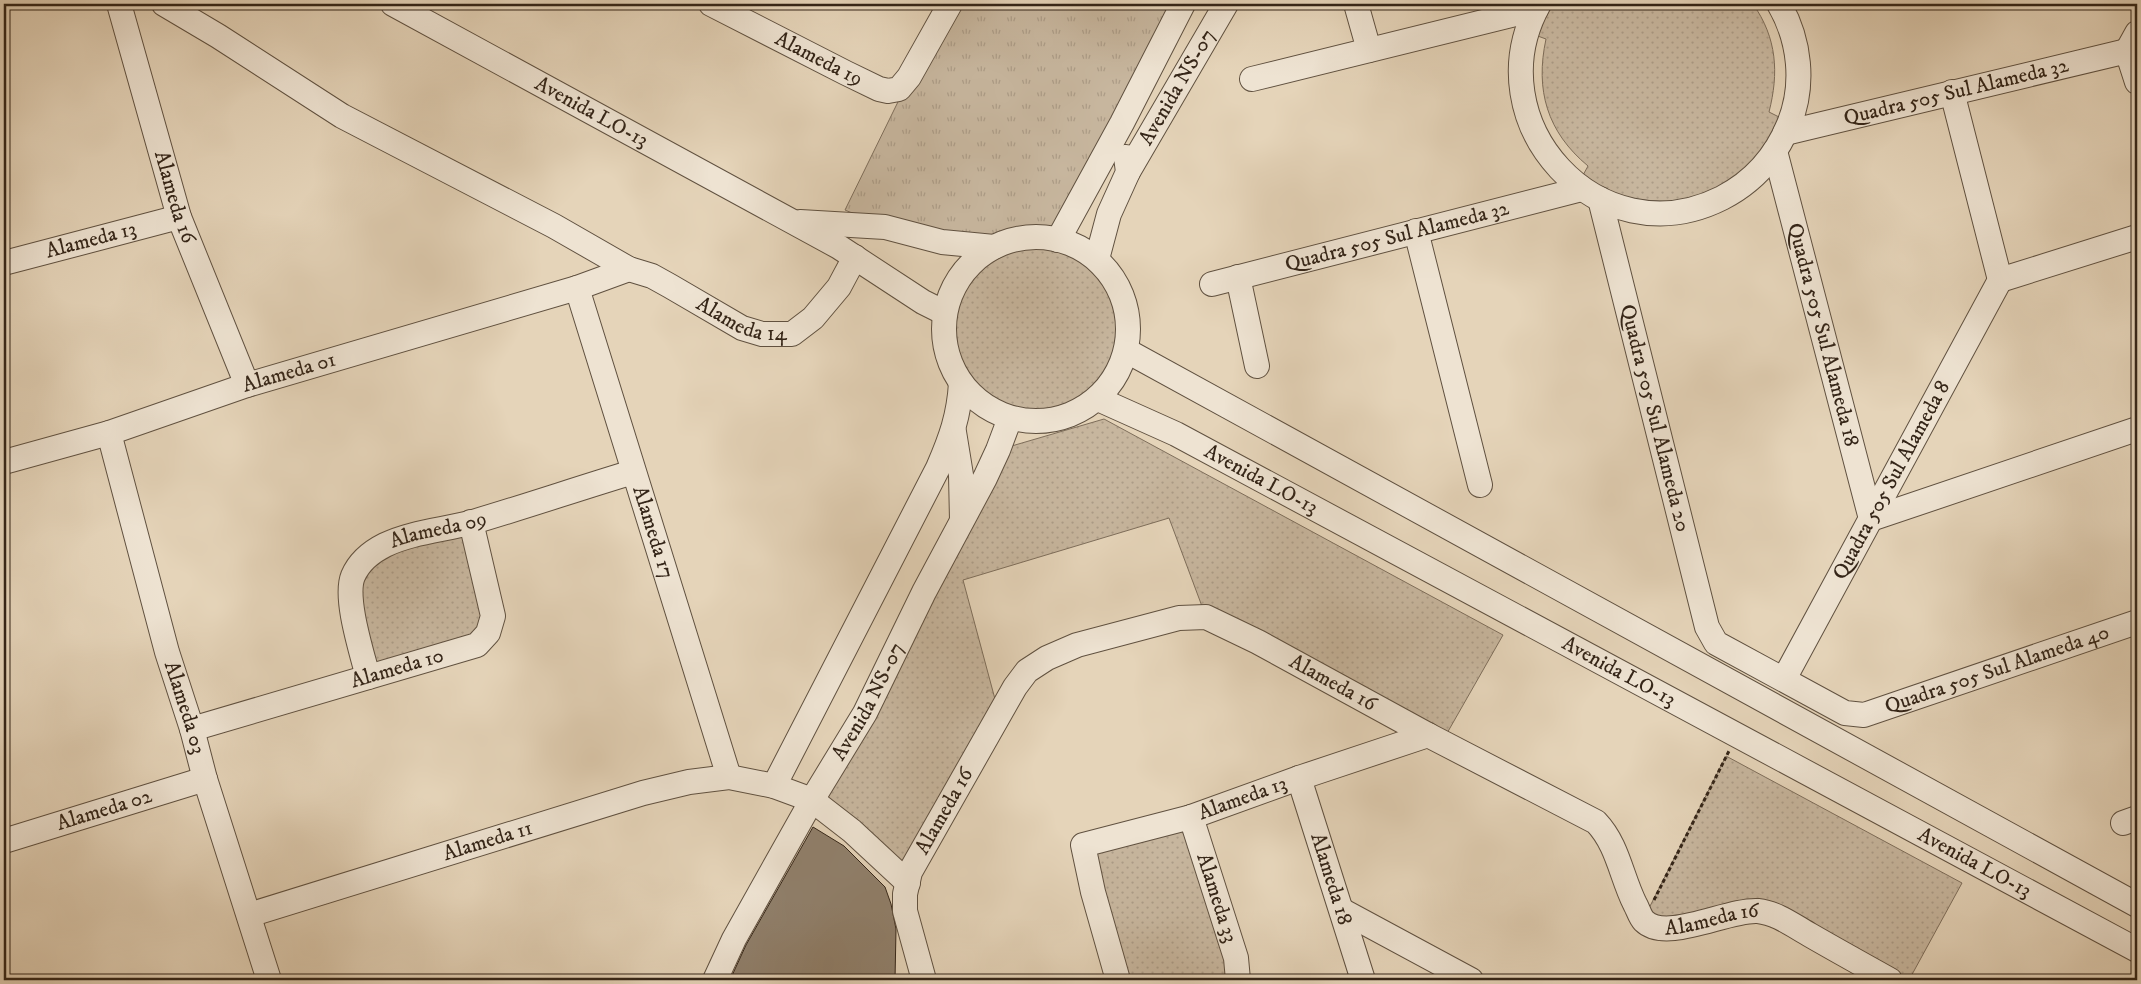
<svg xmlns="http://www.w3.org/2000/svg" width="2141" height="984" viewBox="0 0 2141 984" font-family="'IM FELL DW Pica',serif">
  <defs>
    <pattern id="grass-tufts" width="24" height="20" patternUnits="userSpaceOnUse" patternTransform="scale(1.25)"><rect width="24" height="20" fill="#c7b69e"/><path d="M3 7l-1-3M5 7V3M7 7l1-3M15 17l-1-3M17 17v-4M19 17l1-3" fill="none" stroke="#ac9c87"/></pattern>
    <pattern id="park-dots" width="8" height="8" patternUnits="userSpaceOnUse" patternTransform="scale(1.25)"><rect width="8" height="8" fill="#c7b69e"/><path d="M2 2h.1M6 6h.1" fill="none" stroke="#ac9c87" stroke-width="1.8" stroke-linecap="round"/></pattern>
  </defs>
  <rect width="100%" height="100%" fill="#e5d4b9"/>
  <filter id="stains"><feTurbulence type="fractalNoise" baseFrequency=".004" numOctaves="4"/><feColorMatrix values="0 0 0 0 .2 0 0 0 0 .09 0 0 0 0 .02 0 0 0 .5 -.17"/></filter>
  <radialGradient id="worn" r=".72"><stop offset=".6" stop-color="#630" stop-opacity="0"/><stop offset="1" stop-color="#630" stop-opacity=".3"/></radialGradient>
  <path fill="url(#grass-tufts)" stroke="#7e6e5b" d="M950,4H1188L1058,240L994,247L885,227L845,210L918,61Z"/>
  <path fill="url(#park-dots)" stroke="#7e6e5b" d="M1550,4H1753C1777,38 1779,73 1769,112L1781,118L1767,145L1743,172L1710,192L1674,202L1627,199L1582,177L1588,166C1547,132 1535,90 1546,39L1535,35Z
    M946 329a91 91 0 1 1 182 0a91 91 0 1 1-182 0Z
    M1104,419L1503,635L1442,742L1206,617L1169,518L963,580L999,714L908,883L812,800L998,450Z
    M471,522L490,628L368,677L356,572L371,552Z
    M1726,756L1962,883L1909,980H1890L1780,919L1643,920Z
    M1185,823L1232,980H1130L1086,844Z"/>
  <path fill="#90806c" stroke="#342518" d="M813,827L844,846L885,887L891,904L896,929L895,980H730L746,945Z"/>
  <g fill="none" stroke-linecap="round" stroke-linejoin="round">
    <defs>
      <g id="minor">
        <path id="s1" d="M119,4L179,217L247,385"/>
        <path id="s2" d="M164,4L218,36L342,116L554,226L629,269L652,276L670,286L742,328L762,334H792L813,318L839,287L855,257"/>
        <path id="s3" d="M393,4L839,247L923,302L945,313"/>
        <path id="s4" d="M711,4L846,73L879,89L888,91L899,89L909,77L950,4"/>
        <path d="M1356,4L1369,50"/>
        <path d="M1539,4C1473,122 1599,260 1722,198C1753,182 1776,156 1789,124C1805,85 1800,40 1779,4"/>
        <path d="M2127,51L2137,82"/>
        <path d="M2127,51L2137,33"/>
        <path d="M1252,79L1536,9"/>
        <path d="M1952,92L2000,280"/>
        <path id="s5" d="M1785,133L2127,51"/>
        <path id="s6" d="M1775,151L1871,519L2137,429"/>
        <path id="s7" d="M1128,172L1226,4"/>
        <path id="s8" d="M1600,199L1707,627L1716,643L1845,713L1864,715L2137,622"/>
        <path d="M800,222L885,227L942,242L994,247"/>
        <path d="M1416,231L1480,485"/>
        <circle cx="1036" cy="329" r="92"/>
        <path d="M1058,240L1122,123L1183,4"/>
        <path d="M1097,259L1109,214L1128,172L1126,157"/>
        <path id="s9" d="M4,263L179,217"/>
        <path d="M1238,277L1257,366"/>
        <path d="M2000,280L2137,237"/>
        <path id="s10" d="M1212,284L1582,189"/>
        <path id="s11" d="M577,288L729,777"/>
        <path d="M1127,351L2137,905"/>
        <path id="s12" d="M1098,399L1176,434L2137,950"/>
        <path d="M954,432L961,475L962,520"/>
        <path id="s13" d="M109,433L167,652L192,729L205,779L269,980"/>
        <path id="s14" d="M4,462L109,433L247,385L577,288L629,269"/>
        <path id="s15" d="M368,677C362,653 344,598 353,576C359,562 371,552 385,545C412,532 444,530 473,522C527,506 580,488 633,472"/>
        <path id="s16" d="M1784,679L2000,280"/>
        <path id="s17" d="M192,729L477,645L488,633L493,616L471,522"/>
        <path id="s18" d="M1299,778L1363,980"/>
        <path d="M774,786L938,468C951,438 959,416 961,383"/>
        <path id="s19" d="M1191,817L1236,958L1238,980"/>
        <path d="M2123,823L2137,818"/>
        <path id="s20" d="M4,841L205,779"/>
        <path d="M1343,911L1471,980"/>
        <path id="s21" d="M249,915L643,793L689,782L729,777L774,786L812,800L852,831L908,883"/>
        <path id="s22" d="M715,980L734,939L812,800L865,713L924,592L985,478L998,450L1010,418"/>
        <path id="s23" d="M924,980L905,911V894L910,872L1015,687L1027,671L1047,658L1077,645L1179,618L1206,617L1258,642L1428,735L1596,822C1618,845 1621,876 1635,904C1638,909 1640,917 1644,921C1666,943 1728,909 1758,911C1777,913 1794,926 1810,935C1836,950 1863,965 1890,980"/>
        <path id="s24" d="M1118,980L1093,892L1083,845L1191,817L1299,778L1428,735"/>
      </g>
    </defs>
    <use href="#minor" stroke="#605140" stroke-width="26"/>
    <path stroke="#342518" stroke-width="3" stroke-dasharray="4 2.5" stroke-linecap="butt" d="M1654,900L1729,751"/>
    <use href="#minor" stroke="#eee3d2" stroke-width="24"/>
  </g>
  <g text-anchor="middle" dominant-baseline="central" stroke-width="4" stroke-linejoin="round" paint-order="stroke">
    <g font-size="21" fill="#342518" stroke="#eee3d2">
      <text stroke="none"><textPath href="#s4" startOffset="121">Alameda 19</textPath></text>
      <text stroke="none"><textPath href="#s7" startOffset="98">Avenida NS-07</textPath></text>
      <text stroke="none"><textPath href="#s5" startOffset="176">Quadra 505 Sul Alameda 32</textPath></text>
      <text stroke="none"><textPath href="#s3" startOffset="226">Avenida LO-13</textPath></text>
      <text stroke="none"><textPath href="#s1" startOffset="201">Alameda 16</textPath></text>
      <text stroke="none"><textPath href="#s10" startOffset="191">Quadra 505 Sul Alameda 32</textPath></text>
      <text stroke="none"><textPath href="#s9" startOffset="90">Alameda 13</textPath></text>
      <text stroke="none"><textPath href="#s2" startOffset="661">Alameda 14</textPath></text>
      <text stroke="none"><textPath href="#s6" startOffset="190">Quadra 505 Sul Alameda 18</textPath></text>
      <text stroke="none"><textPath href="#s14" startOffset="299">Alameda 01</textPath></text>
      <text stroke="none"><textPath href="#s8" startOffset="226">Quadra 505 Sul Alameda 20</textPath></text>
      <text stroke="none"><textPath href="#s12" startOffset="182">Avenida LO-13</textPath></text>
      <text stroke="none"><textPath href="#s16" startOffset="226">Quadra 505 Sul Alameda 8</textPath></text>
      <text stroke="none"><textPath href="#s15" startOffset="204">Alameda 09</textPath></text>
      <text stroke="none"><textPath href="#s11" startOffset="256">Alameda 17</textPath></text>
      <text stroke="none"><textPath href="#s17" startOffset="214">Alameda 10</textPath></text>
      <text stroke="none"><textPath href="#s8" startOffset="766">Quadra 505 Sul Alameda 40</textPath></text>
      <text stroke="none"><textPath href="#s12" startOffset="588">Avenida LO-13</textPath></text>
      <text stroke="none"><textPath href="#s23" startOffset="676">Alameda 16</textPath></text>
      <text stroke="none"><textPath href="#s22" startOffset="318">Avenida NS-07</textPath></text>
      <text stroke="none"><textPath href="#s13" startOffset="285">Alameda 03</textPath></text>
      <text stroke="none"><textPath href="#s24" startOffset="306">Alameda 13</textPath></text>
      <text stroke="none"><textPath href="#s20" startOffset="105">Alameda 02</textPath></text>
      <text stroke="none"><textPath href="#s23" startOffset="181">Alameda 16</textPath></text>
      <text stroke="none"><textPath href="#s21" startOffset="250">Alameda 11</textPath></text>
      <text stroke="none"><textPath href="#s12" startOffset="992">Avenida LO-13</textPath></text>
      <text stroke="none"><textPath href="#s18" startOffset="106">Alameda 18</textPath></text>
      <text stroke="none"><textPath href="#s19" startOffset="85">Alameda 33</textPath></text>
      <text stroke="none"><textPath href="#s23" startOffset="1155">Alameda 16</textPath></text>
    </g>
  </g>
  <rect width="2141" height="984" fill="none" stroke="#e5d4b9" stroke-width="20"/>
  <rect x="5" y="5" width="2131" height="974" fill="none" stroke="#342518" stroke-width="2.5"/>
  <rect x="10" y="10" width="2121" height="964" fill="none" stroke="#342518"/>
  <rect width="100%" height="100%" filter="url(#stains)"/>
  <rect width="100%" height="100%" fill="url(#worn)"/>
</svg>
